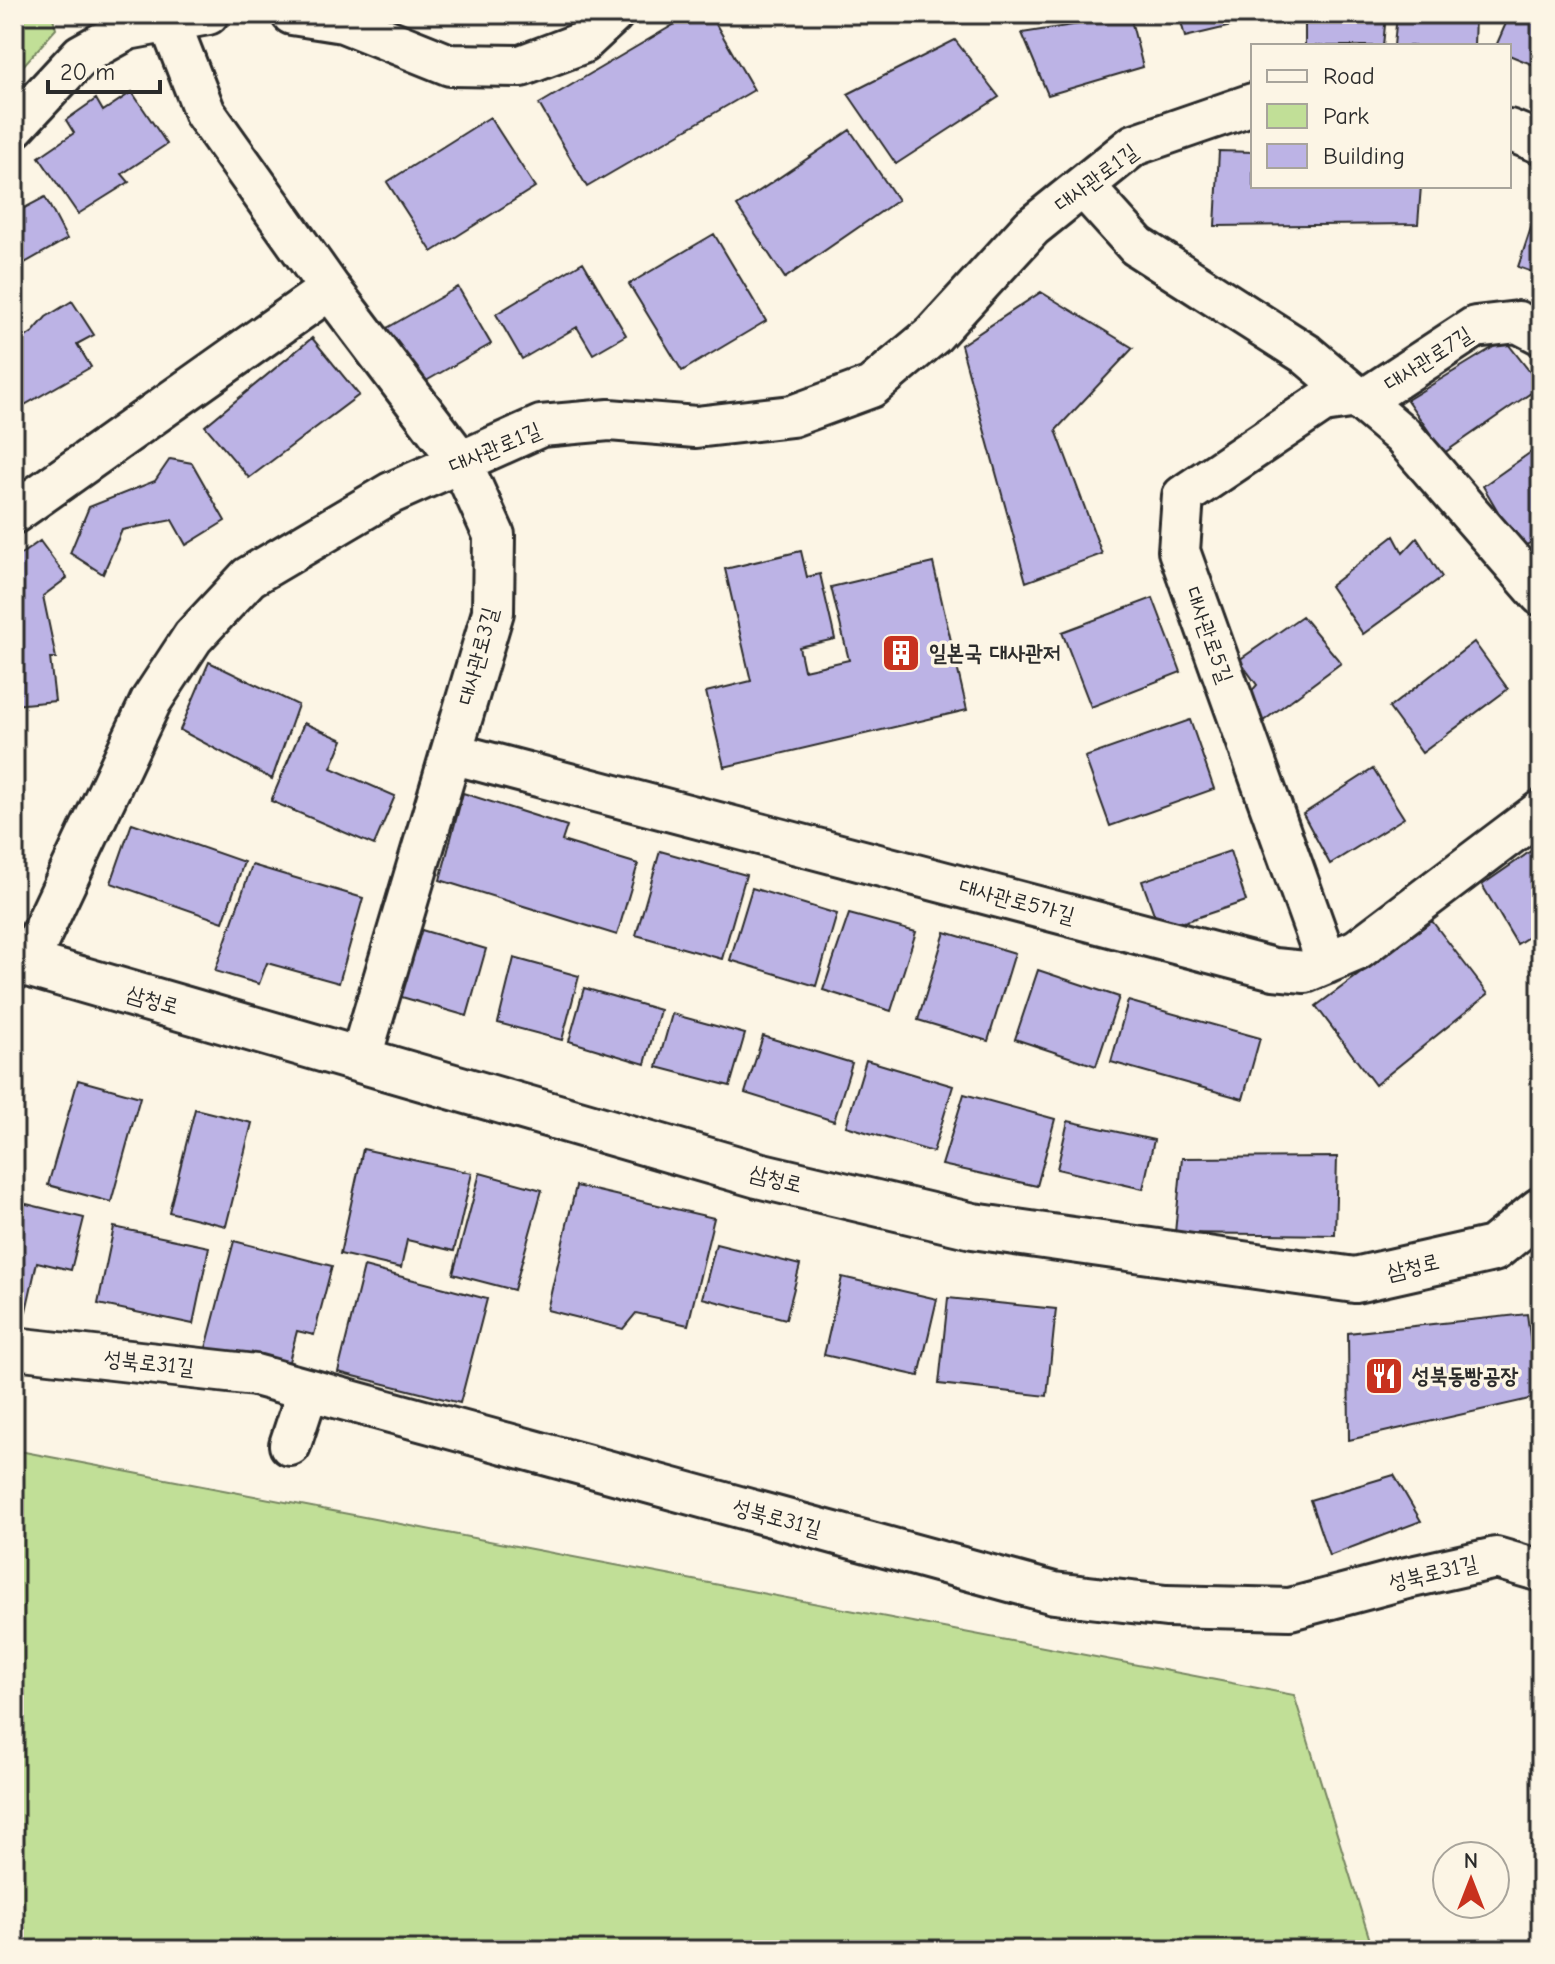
<svg xmlns="http://www.w3.org/2000/svg" width="1555" height="1964" viewBox="0 0 1555 1964" font-family="'Comic Neue','Poor Story',sans-serif">
  <rect width="100%" height="100%" fill="#fcf5e5"/>
  <filter id="ink" filterUnits="userSpaceOnUse"><feTurbulence type="fractalNoise" baseFrequency=".0125" numOctaves="2"/><feDisplacementMap in="SourceGraphic" scale="16" xChannelSelector="R" yChannelSelector="G"/><feConvolveMatrix kernelMatrix="1 2 1 2 8 2 1 2 1" color-interpolation-filters="sRGB"/></filter>
  <g filter="url(#ink)">
    <path fill="#c1df97" stroke="#768561" stroke-width="2" d="M14,14H52L56,29L14,76Z
      M14,1450L1294,1695L1373,1950H14Z"/>
    <path fill="#bcb3e5" stroke="#2b2b2b" stroke-width="2" d="M692,14H710L754,90L587,187L539,104Z
      M1179,14H1282L1185,37Z
      M1305,14H1386L1383,46H1305Z
      M1397,14H1475L1474,46H1394Z
      M1510,14H1541V68L1509,55V46H1496Z
      M1130,16L1143,67L1048,95L1022,33Z
      M955,40L999,97L896,164L848,94Z
      M132,92L167,144L122,174L129,182L78,214L39,157L74,133L66,120L96,99L103,111Z
      M490,117L535,187L432,252L387,182Z
      M850,130L898,200L785,278L737,206Z
      M1219,151L1253,152V186H1421L1418,224L1215,226Z
      M45,197L67,239L14,269V207L17,212Z
      M1535,216L1541,219V275L1518,267Z
      M714,234L766,321L682,371L629,284Z
      M583,262L626,335L593,354L577,327L522,359L496,314Z
      M458,287L491,344L419,385L387,328Z
      M1041,292L1133,348L1056,430L1102,554L1026,582L961,345Z
      M72,301L94,335L77,344L91,367L14,411V345L33,332L46,317Z
      M312,338L359,395L249,478L205,426Z
      M1505,340L1541,386L1444,453L1407,400Z
      M1541,445V536L1520,549L1483,486Z
      M170,459L192,463L225,521L186,545L172,520L122,530L103,574L70,553L89,507L155,481Z
      M1394,536L1403,553L1417,538L1442,577L1363,634L1330,586Z
      M40,541L67,578L43,596L56,658H50L55,701L14,705V559Z
      M801,551L807,577L820,574L835,639L799,647L804,670L849,660L831,587L933,563L967,710L724,767L706,692L751,681L725,569Z
      M1153,598L1181,672L1091,707L1062,632Z
      M1302,616L1341,663L1262,722L1243,701L1257,685L1239,660Z
      M1474,642L1508,689L1422,753L1389,708Z
      M209,662L298,705L272,779L180,730Z
      M1190,720L1214,789L1110,826L1085,757Z
      M304,723L343,740L331,768L395,796L374,845L271,801Z
      M1373,769L1404,818L1330,864L1303,814Z
      M463,793L567,826L562,841L638,864L617,935L440,880Z
      M132,823L244,862L223,922L111,883Z
      M1541,844V929L1517,944L1482,885Z
      M660,851L746,875L722,959L636,935Z
      M1230,851L1246,901L1160,930L1142,881Z
      M252,865L363,898L339,983L267,963L259,984L215,971Z
      M752,888L837,914L816,986L730,960Z
      M849,914L916,932L891,1011L823,990Z
      M1432,921L1488,994L1375,1085L1316,1006Z
      M408,926L486,949L467,1016L388,993Z
      M945,932L1015,953L988,1041L918,1020Z
      M514,958L579,976L562,1040L498,1023Z
      M1038,970L1119,997L1096,1066L1015,1039Z
      M584,988L660,1010L645,1064L569,1041Z
      M1128,1001L1260,1038L1243,1099L1111,1062Z
      M672,1014L745,1034L730,1086L657,1067Z
      M763,1036L852,1063L834,1121L745,1093Z
      M866,1060L953,1086L933,1152L846,1126Z
      M78,1080L140,1097L111,1202L48,1185Z
      M964,1094L1055,1119L1037,1186L942,1165Z
      M195,1109L252,1123L226,1226L169,1212Z
      M1068,1121L1154,1140L1143,1189L1057,1169Z
      M363,1149L472,1173L454,1251L407,1240L401,1268L340,1254Z
      M1337,1157L1335,1235L1175,1233L1182,1158Z
      M480,1173L542,1190L514,1290L453,1274Z
      M576,1186L714,1218L688,1325L636,1313L623,1329L547,1310Z
      M14,1201L84,1218L71,1270L37,1262L26,1311L14,1308Z
      M114,1227L209,1247L193,1324L98,1304Z
      M234,1241L332,1266L314,1335L297,1331L287,1369L206,1348Z
      M716,1244L800,1265L786,1319L702,1298Z
      M364,1267L487,1299L460,1403L338,1372Z
      M842,1277L937,1299L919,1376L824,1355Z
      M948,1298L1056,1309L1047,1396L939,1384Z
      M1527,1314L1538,1397L1349,1440L1348,1333Z
      M1394,1475L1421,1521L1329,1556L1310,1500Z"/>
    <g fill="none" stroke-linecap="round" stroke-linejoin="round">
      <defs>
        <path id="minor" d="M292,14L343,22L450,65L521,66L582,43L613,14
          M169,21L205,113L330,289L461,462L494,535L493,612L360,1060
          M14,127L81,55L128,29L208,14
          M1509,130L1541,143
          M1083,186L1137,246L1306,354L1402,435L1541,595
          M1362,401L1475,327L1518,322L1541,334
          M14,513L330,289
          M451,753L1274,969L1305,972L1357,950L1541,811
          M1327,963L1179,551L1183,496L1323,402L1357,397
          M27,964L151,701L193,637L249,577L391,493L541,426L609,420L696,427L792,416L871,387L933,335L1032,227L1134,145L1253,104
          M14,1348L255,1375L1054,1593L1166,1606L1290,1609L1407,1578L1496,1558L1541,1571
          M290,1445L308,1390"/>
        <path id="tertiary" d="M14,960L758,1175L973,1226L1355,1280L1493,1249L1541,1210"/>
      </defs>
      <use href="#minor" stroke="#2b2b2b" stroke-width="46"/>
      <use href="#tertiary" stroke="#2b2b2b" stroke-width="50"/>
      <use href="#minor" stroke="#fcf5e5" stroke-width="40"/>
      <use href="#tertiary" stroke="#fcf5e5" stroke-width="44"/>
    </g>
  </g>
  <defs>
    <symbol id="building-square" viewBox="-11 -11 22 22"><rect x="-9" y="-9" width="18" height="18" rx="4" fill="#c8321e" stroke="#fcf5e5"/><path d="M-4-6H4V6H1V3H-1V6H-4ZM-2.5-4.3h1.7v1.8h-1.7ZM.8-4.3h1.7v1.8H.8ZM-2.5-1h1.7V.8h-1.7ZM.8-1h1.7V.8H.8Z" fill="#fff"/></symbol>
    <symbol id="restaurant-square" viewBox="-11 -11 22 22"><rect x="-9" y="-9" width="18" height="18" rx="4" fill="#c8321e" stroke="#fcf5e5"/><path d="M-5-6h1v4h1v-4h1v4h1v-4h1v5L-1.5 .5V6h-2V.5L-5-1ZM5-6V6H3V1.5H1.5Q1.5-4 5-6Z" fill="#fff"/></symbol>
  </defs>
  <g fill-rule="evenodd">
    <use href="#building-square" x="879" y="631" width="44" height="44"/>
    <use href="#restaurant-square" x="1362" y="1354" width="44" height="44"/>
  </g>
  <g text-anchor="middle" dominant-baseline="central" stroke-width="7" stroke-linejoin="round" paint-order="stroke">
    <g font-size="22" fill="#2b2b2b" stroke="#fcf5e5">
      <text transform="translate(1096 178) rotate(-37)">대사관로1길</text>
      <text transform="translate(1428 359) rotate(-33)">대사관로7길</text>
      <text transform="translate(495 448) rotate(-23)">대사관로1길</text>
      <text transform="translate(1209 635) rotate(70)">대사관로5길</text>
      <text transform="translate(478 656) rotate(-75)">대사관로3길</text>
      <text transform="translate(1017 901) rotate(15)">대사관로5가길</text>
      <text transform="translate(153 1000) rotate(16)">삼청로</text>
      <text transform="translate(776 1179) rotate(14)">삼청로</text>
      <text transform="translate(1413 1267) rotate(-13)">삼청로</text>
      <text transform="translate(149 1363) rotate(6)">성북로31길</text>
      <text transform="translate(777 1518) rotate(15)">성북로31길</text>
      <text transform="translate(1433 1573) rotate(-13)">성북로31길</text>
    </g>
    <g font-size="22" font-weight="bold" fill="#2b2b2b" stroke="#fcf5e5" text-anchor="start">
      <text x="929" y="653">일본국 대사관저</text>
      <text x="1412" y="1376">성북동빵공장</text>
    </g>
  </g>
  <rect width="1555" height="1964" fill="none" stroke="#fcf5e5" stroke-width="48"/>
  <rect x="24" y="24" width="1507" height="1916" fill="none" stroke="#2b2b2b" stroke-width="3" filter="url(#ink)"/>
  <rect x="1251" y="44" width="260" height="144" fill="#fcf5e5" stroke="#a8a49b" stroke-width="2"/>
  <rect x="1267" y="70" width="40" height="12" fill="#fcf5e5" stroke="#a8a49b" stroke-width="2"/>
  <text x="1323" y="84" font-size="24" fill="#2b2b2b">Road</text>
  <rect x="1267" y="104" width="40" height="24" fill="#c1df97" stroke="#a8a49b" stroke-width="2"/>
  <text x="1323" y="124" font-size="24" fill="#2b2b2b">Park</text>
  <rect x="1267" y="144" width="40" height="24" fill="#bcb3e5" stroke="#a8a49b" stroke-width="2"/>
  <text x="1323" y="164" font-size="24" fill="#2b2b2b">Building</text>
  <g transform="translate(1471 1880)"><circle r="38" fill="#fcf5e5" stroke="#a8a49b" stroke-width="2"/>
  <path d="M0-6L14 30L0 20L-14 30Z" fill="#c8321e"/>
  <text y="-12" font-size="22" font-weight="bold" text-anchor="middle" fill="#2b2b2b">N</text>
  </g>
  <path d="M48 80v12h112v-12" fill="none" stroke="#2b2b2b" stroke-width="4"/>
  <text x="60" y="80" font-size="24" fill="#2b2b2b" stroke="#fcf5e5" stroke-width="6" paint-order="stroke">20 m</text>
</svg>
